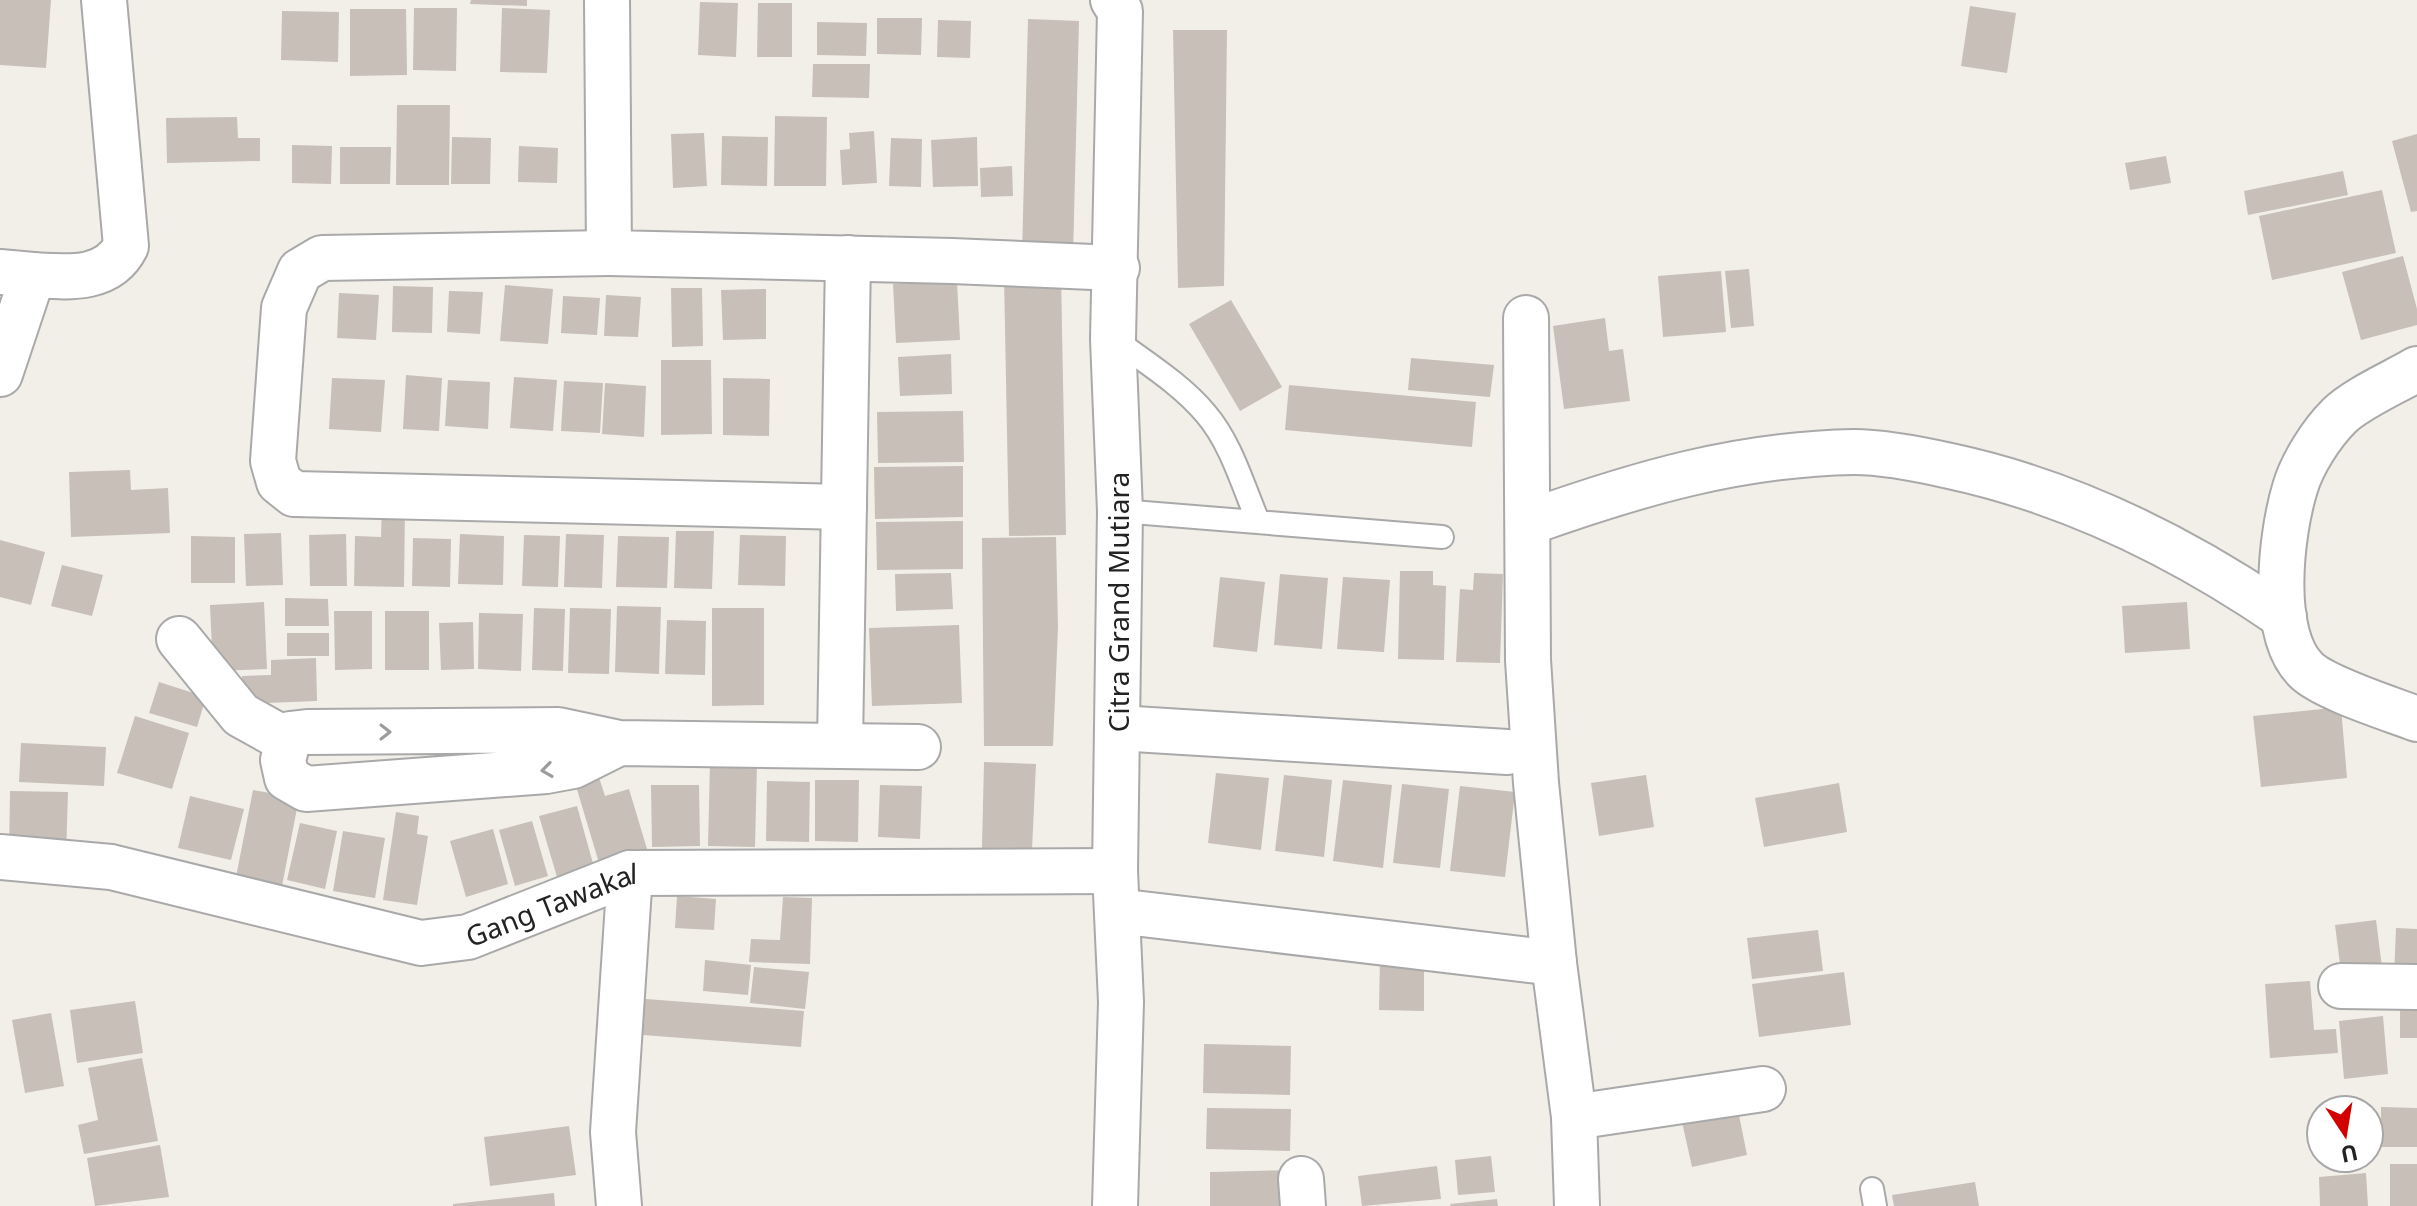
<svg xmlns="http://www.w3.org/2000/svg" width="2417" height="1206" viewBox="0 0 2417 1206" font-family="'Noto Sans',sans-serif">
  <rect width="100%" height="100%" fill="#f2efe9"/>
  <path fill="#c7bfb8" d="M0,0H51L46,68L0,65Z
    M471,0H527V6L470,4Z
    M700,2L738,3L736,57L698,55Z
    M758,3H792V57H757Z
    M1970,6L2016,13L2007,73L1961,66Z
    M414,8H457L456,71L413,70Z
    M502,8L550,10L547,73L500,72Z
    M350,9H406L407,75L350,76Z
    M282,11L339,12L338,62L281,60Z
    M877,18H922L921,55L877,54Z
    M1028,19L1079,21L1073,256L1022,254Z
    M938,20L971,21L970,58L937,57Z
    M817,22L867,23L866,56L817,55Z
    M1173,30H1227L1224,286L1178,288Z
    M813,64H870L869,98L812,97Z
    M397,105H450L449,185H396Z
    M775,116L827,117L826,186H774Z
    M237,117L238,138H260V161L167,163L166,118Z
    M874,131L877,183L842,185L840,150L850,149L849,133Z
    M704,133L707,186L673,188L671,134Z
    M2417,134V211L2411,212L2392,141Z
    M722,136L768,137L767,186L721,185Z
    M452,137L491,138L490,184H451Z
    M977,137L978,186L933,187L931,140Z
    M891,138L922,139L921,187L889,186Z
    M292,145L332,146L331,184L292,183Z
    M519,146L558,148L557,183L518,182Z
    M340,147H391L390,184H340Z
    M2166,156L2171,183L2130,190L2125,163Z
    M1012,166L1013,196L981,197L980,168Z
    M2343,171L2348,195L2248,215L2244,191Z
    M2382,190L2396,253L2272,280L2259,216Z
    M2403,256L2417,309V325L2361,340L2342,272Z
    M1749,269L1754,326L1731,328L1725,271Z
    M1721,271L1726,332L1663,337L1658,276Z
    M1061,276L1066,535L1009,536L1004,277Z
    M957,282L960,340L896,343L893,284Z
    M505,285L553,289L548,344L500,341Z
    M393,286L433,287L432,333L392,332Z
    M671,288H702L703,346L672,347Z
    M766,289V339L723,340L721,290Z
    M449,291L483,292L480,334L447,332Z
    M339,293L379,295L376,340L337,338Z
    M606,295L641,297L638,337L604,336Z
    M563,296L600,298L597,335L561,333Z
    M1231,300L1282,387L1240,411L1189,324Z
    M1605,318L1609,351L1623,349L1630,401L1564,409L1553,326Z
    M951,354L952,394L900,396L898,357Z
    M1411,358L1494,365L1490,397L1408,390Z
    M661,360H711L712,434L661,435Z
    M406,375L442,378L439,431L403,429Z
    M514,377L557,380L553,431L510,428Z
    M332,378L385,380L381,432L329,429Z
    M723,378L770,379L769,436L723,435Z
    M448,380L490,382L488,429L445,426Z
    M564,381L603,383L600,433L561,431Z
    M605,383L646,386L644,437L602,434Z
    M1289,385L1476,402L1472,447L1285,430Z
    M963,411L964,462L878,463L877,412Z
    M963,466V517L875,519L874,467Z
    M130,470L131,490L168,488L170,533L71,537L69,472Z
    M382,503H405L404,587L354,586L355,536L381,537Z
    M963,521V569L877,570L876,522Z
    M676,531H714L712,589L674,588Z
    M281,533L283,585L246,586L244,534Z
    M346,534L347,586H310L309,535Z
    M460,534L504,536L503,585L458,584Z
    M566,534L604,535L602,588L564,587Z
    M524,535L560,536L558,587L522,586Z
    M740,535L786,536L785,586L738,585Z
    M191,536L235,537V583H191Z
    M618,536L669,537L667,588L616,587Z
    M1056,537L1058,627L1053,746H984L982,538Z
    M413,538L451,539L450,587L412,586Z
    M0,540L45,552L31,605L0,597Z
    M62,565L103,575L92,616L51,606Z
    M1400,571H1433V585L1446,586L1444,660L1398,659Z
    M951,573L953,609L896,611L895,574Z
    M1474,573L1503,574L1500,663L1456,662L1460,589L1473,590Z
    M1280,574L1328,578L1322,649L1274,645Z
    M1220,577L1265,582L1257,652L1213,647Z
    M1343,577L1390,580L1384,652L1337,649Z
    M285,598L328,599L329,626H285Z
    M264,602L267,669L213,671L210,605Z
    M2187,602L2190,649L2125,653L2122,606Z
    M617,606L661,607L659,674L615,672Z
    M534,608L565,609L563,671L532,670Z
    M570,608L611,609L609,674L568,673Z
    M712,608H764V705L712,706Z
    M334,611H372V669L335,670Z
    M385,611H429V670H385Z
    M479,613L523,614L521,671L478,669Z
    M667,620L706,621L705,675L665,674Z
    M473,622L474,669L441,670L439,623Z
    M959,625L962,703L872,706L869,628Z
    M287,633H329V656H287Z
    M316,658L317,701L242,704V676L271,675V660Z
    M159,682L206,697L197,727L149,713Z
    M2341,707L2347,778L2261,787L2253,716Z
    M135,716L189,733L172,789L117,773Z
    M21,743L106,747L104,786L19,782Z
    M984,762L1036,764L1032,849L982,848Z
    M710,763H757L755,847L708,846Z
    M596,768L605,796L629,789L647,849L599,863L573,776Z
    M1216,773L1269,778L1261,850L1208,843Z
    M1284,775L1332,780L1324,857L1275,851Z
    M1646,775L1654,827L1599,836L1591,783Z
    M815,780H859L858,842L815,841Z
    M1343,780L1392,785L1383,868L1333,861Z
    M767,781L810,782L809,842L766,841Z
    M1839,783L1847,832L1764,847L1755,798Z
    M1402,784L1449,789L1440,868L1393,863Z
    M651,785H699L700,846L652,847Z
    M880,785L922,786L920,839L878,837Z
    M1460,786L1515,792L1505,877L1450,871Z
    M253,790L299,798L281,891L235,882Z
    M10,791L68,792L66,857L9,856Z
    M190,796L244,809L231,860L178,848Z
    M577,806L594,867L557,877L539,816Z
    M396,812L419,816L417,834L428,836L417,905L383,900Z
    M532,821L548,876L515,886L499,830Z
    M300,823L337,831L325,889L287,880Z
    M493,829L508,884L466,897L450,841Z
    M343,831L385,838L375,898L333,891Z
    M677,896L716,899L714,930L675,928Z
    M783,897L812,898L810,964L749,962L751,939L780,940Z
    M2376,920L2383,975L2342,980L2335,925Z
    M2396,928L2417,929V978L2394,977Z
    M1818,930L1823,971L1752,979L1747,938Z
    M1380,957L1424,958V1011L1379,1010Z
    M705,960L751,965L748,995L703,991Z
    M754,967L809,972L805,1009L750,1003Z
    M1844,972L1851,1025L1759,1037L1752,984Z
    M2310,981L2314,1030L2336,1029L2338,1053L2270,1058L2265,984Z
    M2400,997H2417V1038H2400Z
    M633,998L804,1011L801,1047L630,1034Z
    M135,1001L143,1053L77,1063L70,1010Z
    M51,1013L64,1086L25,1093L12,1020Z
    M2383,1016L2388,1074L2344,1079L2339,1021Z
    M1204,1044L1291,1046L1290,1095L1203,1093Z
    M142,1058L158,1141L84,1154L78,1125L98,1120L88,1068Z
    M2381,1107L2417,1108V1147H2381Z
    M1207,1108L1291,1109L1290,1151L1206,1149Z
    M1738,1110L1747,1155L1692,1167L1682,1122Z
    M569,1126L576,1175L490,1186L484,1137Z
    M160,1145L169,1197L95,1206L87,1158Z
    M1491,1156L1495,1192L1458,1195L1455,1160Z
    M2390,1164H2417V1206H2390Z
    M1437,1166L1441,1199L1362,1206L1358,1176Z
    M1296,1170V1206H1210V1172Z
    M2366,1173L2368,1206H2320L2319,1177Z
    M1975,1182L1979,1206H1894L1892,1195Z
    M554,1193L555,1206H453V1204Z
    M1497,1199L1498,1206H1451L1450,1204Z"/>
  <g fill="none" stroke-linecap="round" stroke-linejoin="round">
    <defs>
      <path id="lane" d="M1114,339C1145,362 1181,384 1206,414C1231,443 1243,486 1258,521
        M1120,511L1442,537
        M1872,1189L1875,1206"/>
      <g id="street">
        <path d="M607,0L609,253L952,261L1117,268"/>
        <path d="M1113,0L1120,11L1113,339L1120,511L1115,871L1121,1002L1115,1206"/>
        <path d="M609,253L322,258L300,271L284,308L273,461L279,482L294,494L844,507"/>
        <path d="M0,272L33,275L0,374"/>
        <path d="M33,275C67,277 108,282 126,246L104,0"/>
        <path d="M2417,369C2395,382 2356,399 2339,416C2321,434 2302,464 2295,488C2281,534 2269,634 2306,670C2324,688 2391,709 2417,719"/>
        <path d="M1530,522C1637,484 1738,454 1854,452C1885,452 1919,459 1950,466C2071,492 2182,547 2284,617"/>
        <path d="M179,639L241,715L286,740"/>
        <path d="M1118,728L1507,752"/>
        <path d="M619,743L573,766L546,771L306,789L287,778L283,760L290,734L307,732L558,730L619,743L918,747"/>
        <path d="M840,744L848,258"/>
        <path id="s1" d="M0,857L111,867L421,943L468,937L630,873L1115,871"/>
        <path d="M1117,911L1554,963L1536,783L1528,660L1526,318"/>
        <path d="M1554,963L1574,1117L1577,1206"/>
        <path d="M2341,986L2417,987"/>
        <path d="M1574,1117L1763,1089"/>
        <path d="M1301,1179L1303,1206"/>
        <path d="M619,1206L613,1132L630,873"/>
      </g>
    </defs>
    <use href="#lane" stroke="#a9a9a9" stroke-width="26"/>
    <use href="#street" stroke="#a9a9a9" stroke-width="48"/>
    <use href="#lane" stroke="#fff" stroke-width="22"/>
    <use href="#street" stroke="#fff" stroke-width="44"/>
  </g>
  <defs><path id="oneway-chevron" d="M-2-3.5L2.5 0L-2 3.5" fill="none" stroke-width="1.6" stroke-linecap="round" stroke-linejoin="round" transform="scale(2)"/></defs>
  <g stroke="#9c9c9c">
    <use href="#oneway-chevron" transform="translate(385 732)"/>
    <use href="#oneway-chevron" transform="translate(547 770) rotate(172)"/>
  </g>
  <g text-anchor="middle" dominant-baseline="central" stroke-width="6" stroke-linejoin="round" paint-order="stroke">
    <g font-size="28" fill="#222" stroke="#fff">
      <text transform="translate(1118 602) rotate(-90)">Citra Grand Mutiara</text>
      <text stroke="none"><textPath href="#s1" startOffset="568">Gang Tawakal</textPath></text>
    </g>
  </g>
  <g transform="translate(2345 1134) rotate(168)"><circle r="38" fill="#ffffff" stroke="#a7a7a7" stroke-width="2"/>
  <path d="M0-6L14 30L0 20L-14 30Z" fill="#d40000"/>
  <text y="-12" font-size="22" font-weight="bold" text-anchor="middle" fill="#222222">U</text>
  </g>
</svg>
